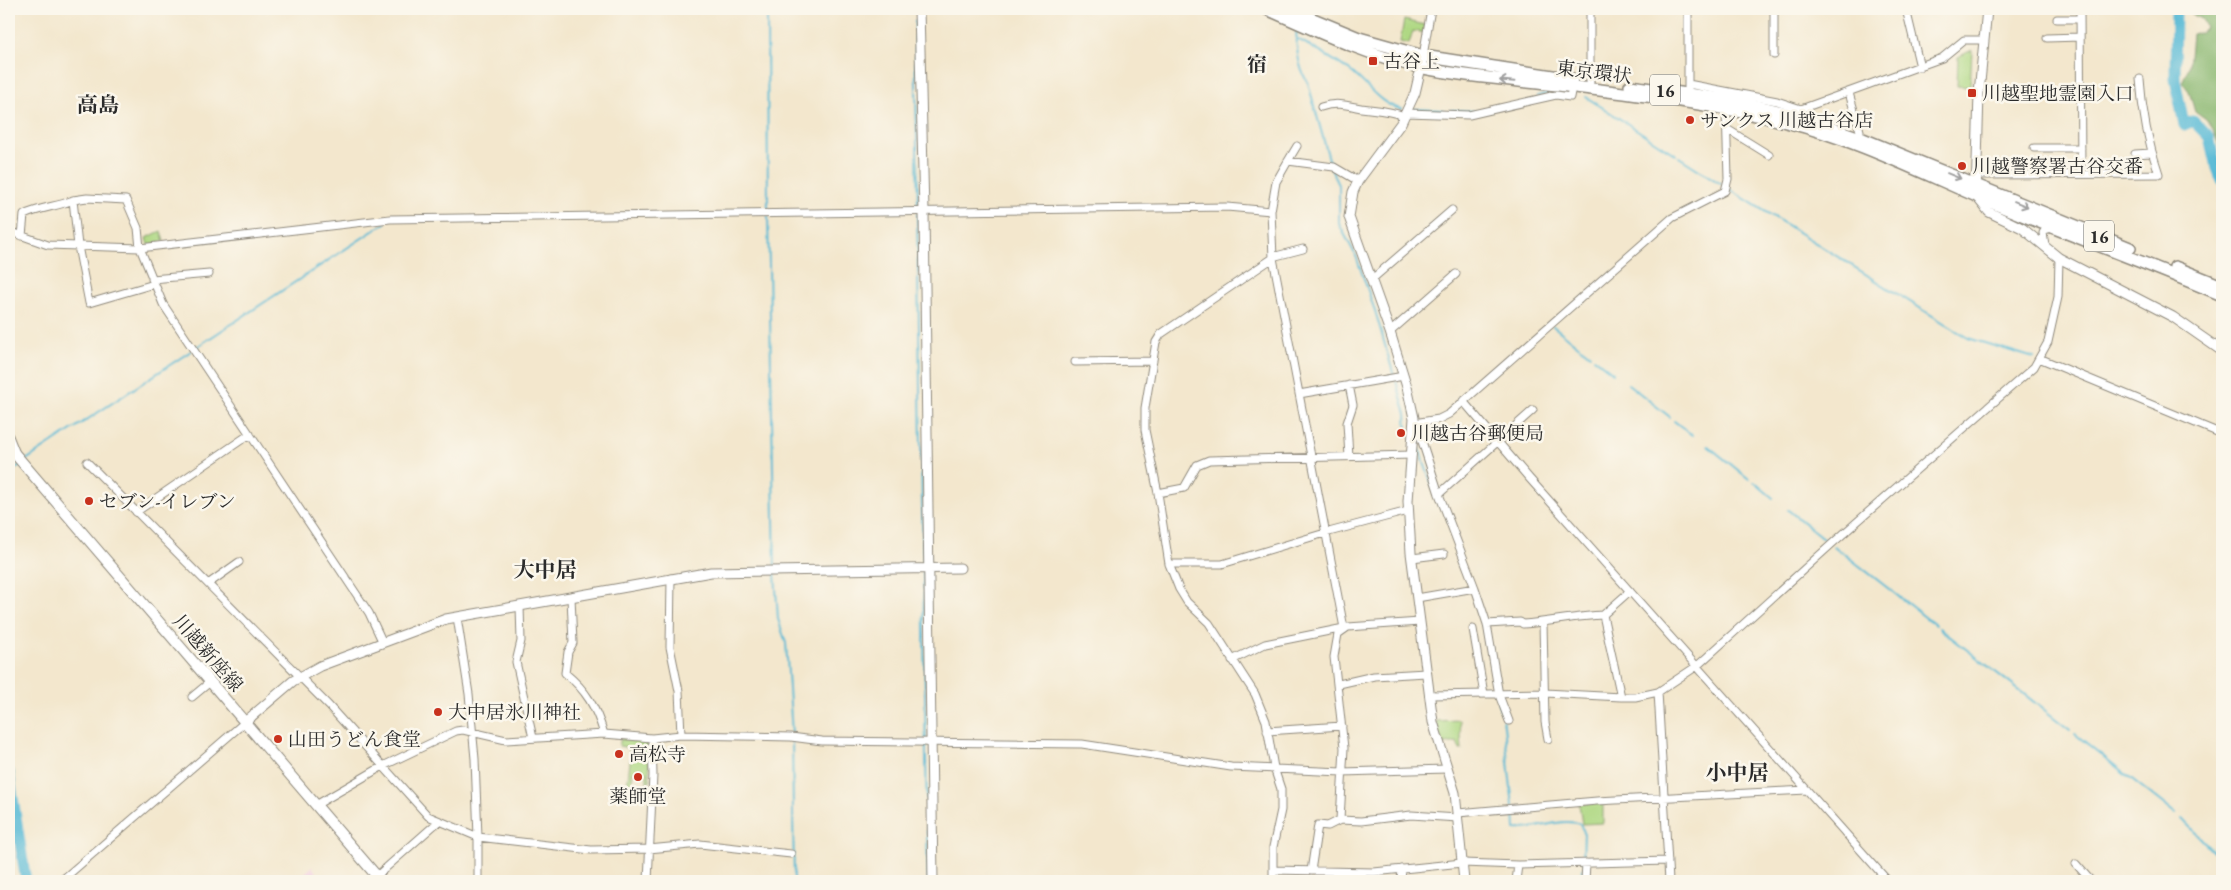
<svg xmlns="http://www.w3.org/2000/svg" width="2231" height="890" viewBox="0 0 2231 890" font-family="'EB Garamond','Noto Serif JP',serif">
  <rect width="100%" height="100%" fill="#fbf7ec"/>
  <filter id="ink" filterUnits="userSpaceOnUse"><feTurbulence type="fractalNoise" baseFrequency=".02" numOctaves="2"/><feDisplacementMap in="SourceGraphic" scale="10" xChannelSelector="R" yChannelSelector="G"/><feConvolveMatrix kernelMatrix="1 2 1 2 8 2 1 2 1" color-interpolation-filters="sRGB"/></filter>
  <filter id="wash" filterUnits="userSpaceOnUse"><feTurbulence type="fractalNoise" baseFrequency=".0096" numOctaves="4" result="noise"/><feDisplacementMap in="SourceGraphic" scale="20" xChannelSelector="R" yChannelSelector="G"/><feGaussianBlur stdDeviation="1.12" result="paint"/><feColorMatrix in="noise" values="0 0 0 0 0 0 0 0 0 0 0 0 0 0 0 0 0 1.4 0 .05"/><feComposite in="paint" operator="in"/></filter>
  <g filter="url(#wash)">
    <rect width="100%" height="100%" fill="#f3e7cd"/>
    <path fill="#f2cfe0" d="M312,867L323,881H295Z"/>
    <path fill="#afd883" stroke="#6d8257" d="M1404,20L1425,25L1424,33L1413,31L1409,44L1400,42Z
      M1972,50L1970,87L1957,86L1958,57Z
      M161,231L164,241L148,245L146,238Z
      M1460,720L1462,750H1460L1457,742L1442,745L1436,721Z
      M621,738L648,741L650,782H647V772H633L631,787L627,786L631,754L629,753L630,748L619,746Z
      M1603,802V823L1582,824L1579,804Z"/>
    <path fill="#8bb871" stroke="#5b724e" d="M2189,9H2222V152L2213,130L2206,120L2195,112L2189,91L2182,82L2189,67L2192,34L2200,32L2206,27L2202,19L2191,14Z"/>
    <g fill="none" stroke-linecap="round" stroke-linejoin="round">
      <path stroke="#56b9d5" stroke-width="2" d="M767,9L768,211
        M915,21L918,209
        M1297,26C1295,44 1298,68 1308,83L1330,163
        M1296,38C1315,49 1333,59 1350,71C1367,83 1380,106 1402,109
        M1538,96L1548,93
        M1586,97L1676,155
        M1412,109L1443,110
        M1451,110L1474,111
        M1679,157L1721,184
        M1331,168L1339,185V224L1356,256L1376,314L1394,376
        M1729,189L1968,338L2034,358
        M917,214L923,566
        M768,216L775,569
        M1553,326L1590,355
        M195,348L385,223
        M1594,358L1613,373
        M1396,381L1406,414L1407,434L1409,436
        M1628,384L1670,417
        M1674,421L1692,435
        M1416,441L1440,506
        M1708,446L1749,479
        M26,460L191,351
        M9,474L20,465
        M1754,482L1773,498
        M1788,510L1829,543
        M1834,546L1935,625
        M923,571L928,881
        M775,573L778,619L786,643L792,734
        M1482,619L1487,646
        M1939,628L2070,730
        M1498,702L1503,717L1513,806
        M2075,734L2176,814
        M792,739L794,881
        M1514,810L1515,829C1537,831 1559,817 1580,824L1584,832L1583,862
        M2182,819L2222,860
        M1581,881L1582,869"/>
      <path stroke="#56b9d5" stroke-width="11" d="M2176,9L2175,79L2184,125L2193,121L2209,137L2215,163L2222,181
        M9,772L26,881"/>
    </g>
  </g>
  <g filter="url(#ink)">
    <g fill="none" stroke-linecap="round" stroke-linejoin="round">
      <defs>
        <path id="minor" d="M1688,9V88
          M1774,9V55
          M1906,9L1920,67
          M2080,9L2081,174
          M2057,19H2080
          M2047,38L2080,37
          M1423,56L1431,9
          M1590,82V9
          M1688,84L1777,101L1801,109
          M1849,93L1860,131L1859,137
          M1321,107C1336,102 1346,105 1361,108C1376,110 1389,110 1404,116
          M1406,113L1469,115L1556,95L1570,97L1572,87
          M1791,114L1801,109L1942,58L1964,40H1984
          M1727,129L1769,155
          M2034,148H2081
          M2135,154L2151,153
          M1288,161L1297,146
          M1976,175L2159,174C2148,143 2142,111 2140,79
          M9,231L48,245L140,248L390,219L1227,207L1271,211
          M22,236L24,215C40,207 57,207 73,200
          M2045,246L2043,233L2045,230L2052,228
          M152,279L209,274
          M1371,280L1452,210
          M154,284L89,303L78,246L73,200L87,198L126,200L138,228L140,248L163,304L369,613L383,643
          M1390,332L1456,274
          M2039,358L2222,434
          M1075,362L1153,361
          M1299,394L1404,376
          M1463,401L1529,478L1888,881
          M1414,423L1439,419L1449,414L1672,218L1725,191L1728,179L1726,108
          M1414,428L1419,432L1439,494L1475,588
          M9,436L15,451
          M1349,457L1347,423L1353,405L1349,385
          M87,462L329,706L428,816L478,837V881
          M1158,493L1184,488L1197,465L1209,460L1412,455
          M1439,494L1533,410
          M136,512L250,434
          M1412,558L1444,554
          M1169,564H1222L1325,533L1408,511
          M671,578L670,647L679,691L681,735
          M208,584L239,562
          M571,597L573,643L568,652L565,673C586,690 596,707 604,734
          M1417,598L1475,588L1487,624L1499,695L1509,721
          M520,606L521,641L516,662L533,738
          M457,617L469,694L475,759L478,837L591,850L649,849L700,844L791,854
          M1420,622L1348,627L1338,634L1334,657L1344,748L1340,820L1361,821L1411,815L1458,818
          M1543,622L1545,722L1548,739
          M1487,624L1520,622L1523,624C1550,622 1576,616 1603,615
          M1473,629L1484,694
          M1232,660L1265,644L1344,628L1273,258L1271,211L1276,182L1288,161L1334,167L1358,181
          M1339,684L1374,676L1426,673
          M1658,692L1669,881
          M1430,695L1545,693L1621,697H1635L1658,692L1697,666L1834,542L2034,367L2048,342L2058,297L2059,258
          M192,697L210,682
          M1621,697L1603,615L1630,591
          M1267,731L1342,726
          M316,805L383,766L456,731L463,730L506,740L604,734L652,738L681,735L791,737L822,741L1082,744L1231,767L1342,772L1447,769
          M1458,813L1597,801L1807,790
          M2076,864L2091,881
          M1273,870L1374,872L1462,863L1518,865L1668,861
          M1311,871L1318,825L1328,826L1340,820
          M61,881L245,722
          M371,881L439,821
          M648,881L653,775L652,738
          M1273,881V847L1281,810V789L1274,768L1266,721L1255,694L1209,623L1187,602L1179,589L1169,564L1158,493L1145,430V408L1156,342L1161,334L1276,256L1303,249
          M1401,881L1402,869
          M1516,881L1518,865
          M1585,881L1586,863"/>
        <path id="tertiary" d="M919,9L924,212L933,881
          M1987,9L1979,93L1976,196L1989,212L2022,228L2059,258L2173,317L2222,351
          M1422,63L1415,93L1401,123L1358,181L1353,192L1349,217L1390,332L1407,387L1414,418L1408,501L1411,553L1433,722L1455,793L1464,881
          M245,722L293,681L320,666L446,619L711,572L960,568"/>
        <path id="secondary" d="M9,447L381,881"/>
        <path id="trunk" d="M1267,9C1317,31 1369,56 1423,68C1467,77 1512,80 1558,85C1635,94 1711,103 1786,122C1856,139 1922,173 1988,201C2066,234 2145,262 2222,295
          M1289,9L1359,38L1423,56L1572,79
          M1630,86L1737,101L1791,114L1863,139L2130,248
          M2175,267L2222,286"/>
      </defs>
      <use href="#minor" stroke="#8f897c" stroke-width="9"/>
      <use href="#tertiary" stroke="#8f897c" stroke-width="11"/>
      <use href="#secondary" stroke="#8f897c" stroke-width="12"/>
      <use href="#trunk" stroke="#8f897c" stroke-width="14"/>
      <use href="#minor" stroke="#fff" stroke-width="7"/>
      <use href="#tertiary" stroke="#fff" stroke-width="9"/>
      <use href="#secondary" stroke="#fff" stroke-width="10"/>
      <use href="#trunk" stroke="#fff" stroke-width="11"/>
    </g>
    <defs><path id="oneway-shaft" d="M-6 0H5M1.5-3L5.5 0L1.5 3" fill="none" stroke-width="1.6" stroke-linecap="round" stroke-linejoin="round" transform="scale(1.25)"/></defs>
    <g stroke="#a0a0a0">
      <use href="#oneway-shaft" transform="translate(1507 81) rotate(-175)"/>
      <use href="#oneway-shaft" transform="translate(1954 176) rotate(22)"/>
      <use href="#oneway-shaft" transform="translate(2021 204) rotate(22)"/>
    </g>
  </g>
  <g fill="#c8321e" stroke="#fbf7ec" stroke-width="2">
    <rect x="1368" y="56" width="10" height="10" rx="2.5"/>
    <rect x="1967" y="88" width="10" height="10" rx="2.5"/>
    <circle cx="1690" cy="120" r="5"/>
    <circle cx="1962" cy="166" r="5"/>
    <circle cx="1401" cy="433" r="5"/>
    <circle cx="89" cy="501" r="5"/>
    <circle cx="438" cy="712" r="5"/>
    <circle cx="278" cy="739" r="5"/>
    <circle cx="619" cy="754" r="5"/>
    <circle cx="638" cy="777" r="5"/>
  </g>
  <g text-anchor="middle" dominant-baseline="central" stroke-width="5" stroke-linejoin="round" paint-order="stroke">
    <g fill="#fbf7ec" stroke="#696865" stroke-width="1">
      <rect x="1650" y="74.5" width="30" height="31" rx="4"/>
      <rect x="2084" y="220.5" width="30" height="31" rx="4"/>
    </g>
    <g font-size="18" font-weight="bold" fill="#2b2b2b">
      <text x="1665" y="90">16</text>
      <text x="2099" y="236">16</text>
    </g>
    <g font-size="19" fill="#2b2b2b" stroke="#fbf7ec" text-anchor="start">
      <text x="1383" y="61">古谷上</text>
      <text x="1982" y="93">川越聖地霊園入口</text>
      <text x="1700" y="120">サンクス 川越古谷店</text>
      <text x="1972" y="166">川越警察署古谷交番</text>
      <text x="1411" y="433">川越古谷郵便局</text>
      <text x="99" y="501">セブン-イレブン</text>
      <text x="448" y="712">大中居氷川神社</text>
      <text x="288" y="739">山田うどん食堂</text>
      <text x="629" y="754">高松寺</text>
      <text x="638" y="796" text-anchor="middle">薬師堂</text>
    </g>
    <g font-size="19" fill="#2b2b2b" stroke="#fbf7ec">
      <text transform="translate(1594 72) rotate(7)">東京環状</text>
      <text transform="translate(208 653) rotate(49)">川越新座線</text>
    </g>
    <g font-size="20" font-weight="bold" fill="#2b2b2b" stroke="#fbf7ec">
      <text x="1257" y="64">宿</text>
    </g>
    <g font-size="21" font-weight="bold" fill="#2b2b2b" stroke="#fbf7ec">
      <text x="98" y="104">高島</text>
      <text x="545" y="569">大中居</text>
      <text x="1737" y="772">小中居</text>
    </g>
  </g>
  <rect width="2231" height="890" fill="none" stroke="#fbf7ec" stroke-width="30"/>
</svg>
